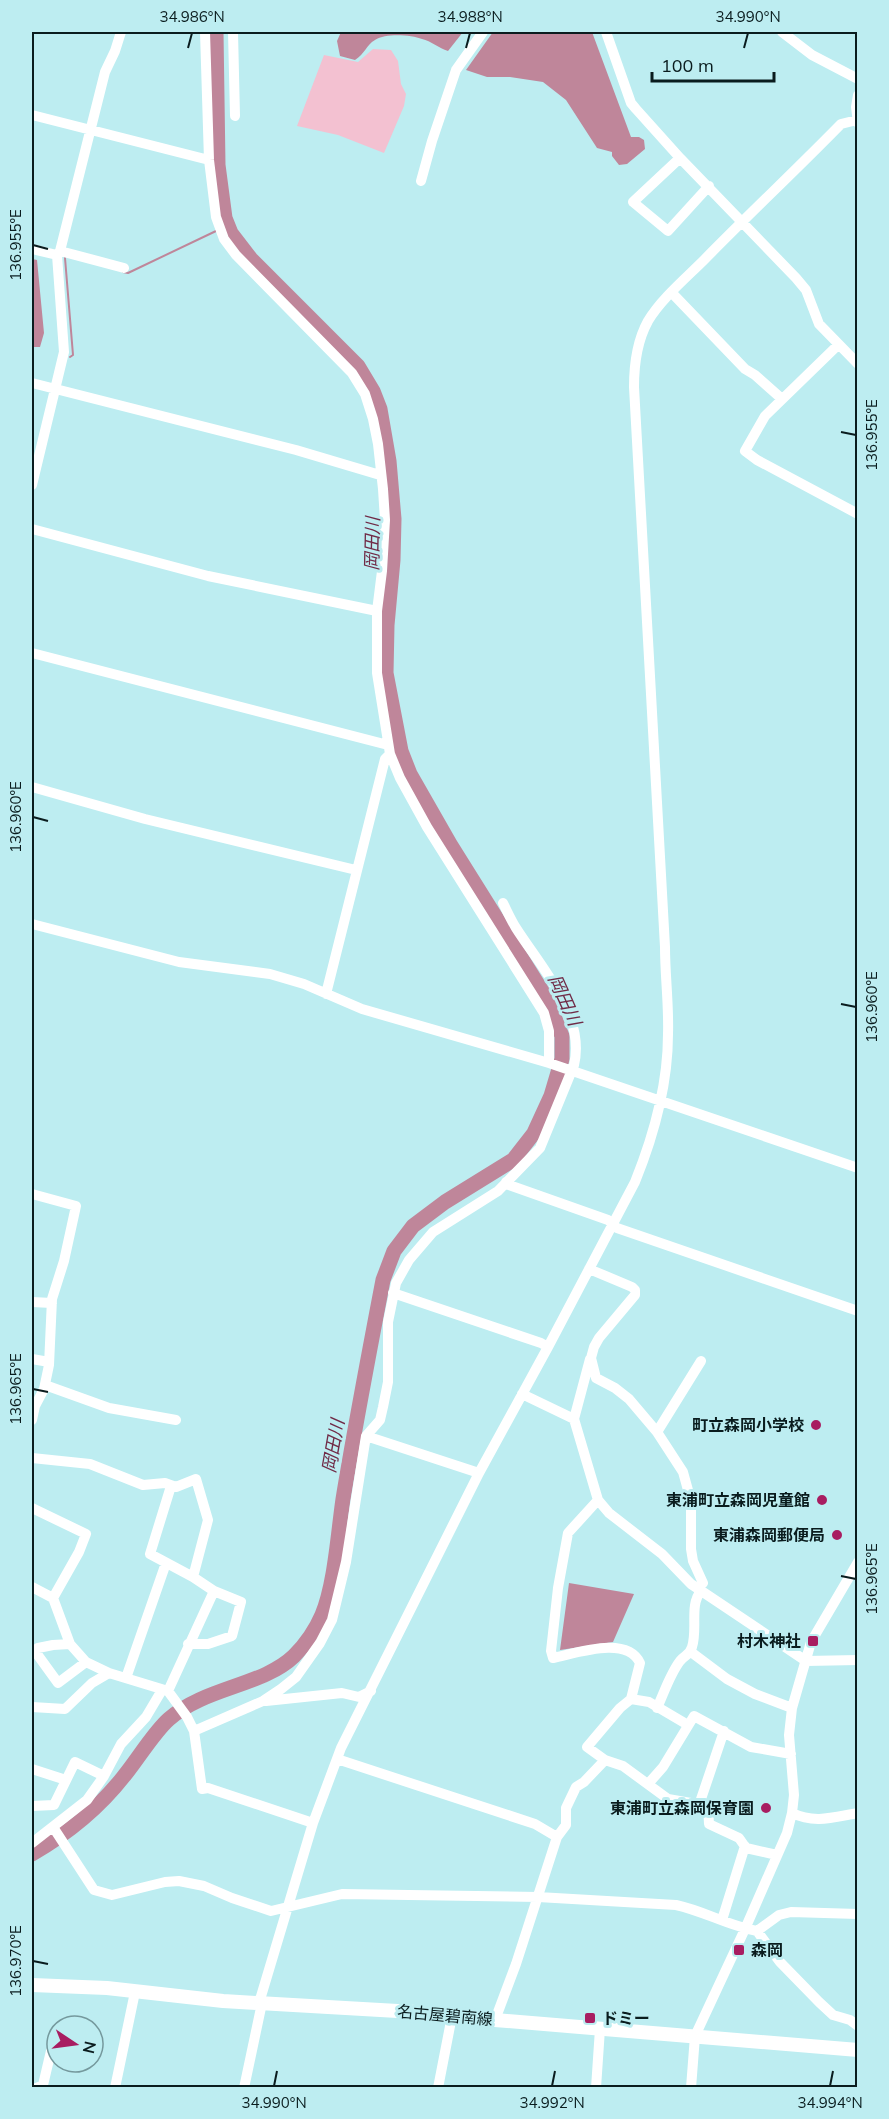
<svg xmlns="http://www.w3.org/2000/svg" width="889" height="2119" viewBox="0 0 889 2119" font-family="Mulish,'Noto Sans JP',sans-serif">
  <rect width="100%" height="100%" fill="#bdedf1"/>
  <path fill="#f3c1d1" d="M373,49L391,50L398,61L401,84L406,94L404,106L384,153L338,135L297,126L324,55L358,62Z"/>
  <path fill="#bf869a" d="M341,32H463L448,51C439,48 431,41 422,39C411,35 386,33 375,40C366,45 365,54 355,60L340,56L337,41Z
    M493,32H592L631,137H639L644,140L645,149L627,164L619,165L612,156V152L597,148L566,100L543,82L510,77H487L466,70Z
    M32,259L37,260L44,333L40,347H32Z
    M569,1583L634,1594L613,1642L560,1650Z"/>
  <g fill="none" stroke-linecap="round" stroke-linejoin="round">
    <path stroke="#bf869a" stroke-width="2" d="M65,258L73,355L70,357
      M123,272L128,273L216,231"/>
    <path stroke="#bf869a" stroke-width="15" d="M32,1854C67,1834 99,1808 124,1776C138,1759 154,1732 169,1719C205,1687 263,1686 294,1656C305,1645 316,1629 322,1615C335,1584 338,1533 343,1499C355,1426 369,1353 383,1280L394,1251L413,1226L445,1202L513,1160L534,1133L551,1096L562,1059V1036L547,999L450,844L410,774L401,751L386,673L387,625L393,560L394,519L389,461L380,409L373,391L358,366L251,259L231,233L225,218L218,165L216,32"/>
    <path stroke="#fff" stroke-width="10" d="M205,32L209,160L216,217L224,239L236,255L352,373L365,394L373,419L378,444L383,489L385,520L382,571L377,611V673L390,754L400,778L427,827L544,1013L549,1031V1063
      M233,32L235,116
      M606,32L631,103L636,109L680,158L796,278L806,290L819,324L858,364
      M782,32L812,55L858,79
      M858,95L856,107L858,123
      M32,115L209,160
      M680,158L633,202L668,231L709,186
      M421,181L432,141L456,70L483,32
      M32,249L57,255
      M60,251L124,268
      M672,293L745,369L755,375L782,399
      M838,345L765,416L745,451L757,460L858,514
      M32,383L296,450L380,475
      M32,485L64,352L57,255L60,251L105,72L115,51L121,32
      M32,529L208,576L377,611
      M32,653L388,745
      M32,787L145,819L356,870
      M32,924L179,962L270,974L304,984L362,1009L549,1063L858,1168
      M326,994L385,759L390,754
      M506,1182L509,1185L608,1220L617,1228L858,1311
      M32,1194L76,1206L64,1261L52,1299L49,1365L44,1389L35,1406L32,1420
      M589,1269L632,1287L635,1290V1295L599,1338L594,1347L591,1358L596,1378L615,1388L629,1399L657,1432L683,1472L691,1501V1549L693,1561L703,1583
      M393,1293L541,1343L548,1347
      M32,1302L52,1303
      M32,1359L49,1362
      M45,1385L109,1408L176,1420
      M522,1394L574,1419L598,1500L609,1513L662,1554L691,1584L806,1661L858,1660
      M574,1419L590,1359
      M657,1432L701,1361
      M366,1436L479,1473
      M32,1458L90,1464L143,1485L165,1483L176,1487L196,1479L208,1520L193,1577L214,1591L241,1602L232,1636L208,1644H188
      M171,1486L150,1554L193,1577
      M598,1500L568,1533L558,1588L551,1651L553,1658C577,1653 627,1635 640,1663L631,1699L620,1708L587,1747L605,1760L623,1766L668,1799L708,1806L709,1824L739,1838L746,1848L777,1855
      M32,1508L86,1534L79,1552L53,1598
      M32,1587L53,1598L70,1644L86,1662L109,1673L168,1691L187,1717L194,1731L202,1789L208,1788L313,1823
      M70,1644L53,1645L38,1648L37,1654L58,1683L86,1662
      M691,1652L727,1679L755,1694L792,1708
      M126,1678L166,1563
      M168,1691L214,1591
      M631,1699L649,1702L688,1725
      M266,1701L342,1693L359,1697L371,1691
      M32,1707L65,1709L92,1683L109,1673
      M657,1708C664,1693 670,1674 680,1661C685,1655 690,1655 692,1647C698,1629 689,1605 701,1591
      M194,1731L263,1701L281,1689L296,1677L320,1643L332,1620L346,1562L366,1436L380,1420L383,1407L388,1382V1322L396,1283L409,1260L433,1232L498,1191L540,1148L574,1065C586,1015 540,966 516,928C511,920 507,911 503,903
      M337,1759L535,1824L557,1837
      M32,1769L66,1780
      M648,1784L663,1767L694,1716L751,1747L791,1754
      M699,1805L724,1731
      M32,1806L54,1805L75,1762L104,1776
      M792,1813C815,1824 834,1817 858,1813
      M53,1827L94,1890L112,1895L165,1882L179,1881L204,1886L232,1898L271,1911L342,1894L538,1897L676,1905C704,1911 729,1926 757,1931L780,1962L819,2002L833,2015L850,2020L858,2026
      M32,1843L87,1800L104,1776L121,1744L146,1717L162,1690
      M722,1920L745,1846
      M757,1931L779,1915L791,1912L858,1914
      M259,2003L313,1823L341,1748L479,1473L548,1347L635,1182C654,1135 668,1085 668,1034C669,1005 665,976 665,947L634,387C634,365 637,341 648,321C661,299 686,278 704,260C749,214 796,170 841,124L857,120
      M495,2020L516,1964L557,1837L566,1825V1808L576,1787L584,1782L605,1760
      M36,2088L43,2085L51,2051
      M115,2088L135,1992
      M244,2088L262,2003
      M438,2088L452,2016
      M596,2088L600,2029
      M691,2088L695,2036L745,1929L787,1833L792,1813L794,1795L789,1735L792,1708L811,1642L858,1562"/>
    <path stroke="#fff" stroke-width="14" d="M32,1985L107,1988L223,2001L415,2012L495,2020L858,2050"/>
  </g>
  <path fill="none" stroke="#0a1c1e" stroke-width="2" d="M188,48L192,33M466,48L470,33M744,48L748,33M33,245L48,249M841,432L856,435M33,817L48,821M841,1004L856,1007M33,1389L48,1392M841,1576L856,1579M33,1961L48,1964M274,2086L277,2071M552,2086L555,2071M830,2086L833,2071"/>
  <g fill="#a81d61" stroke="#bdedf1" stroke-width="2">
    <circle cx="816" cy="1425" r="6"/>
    <circle cx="822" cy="1500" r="6"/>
    <circle cx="837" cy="1535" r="6"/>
    <rect x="807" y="1635" width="12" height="12" rx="3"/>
    <circle cx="766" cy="1808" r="6"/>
    <rect x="733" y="1944" width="12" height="12" rx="3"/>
    <rect x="584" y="2012" width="12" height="12" rx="3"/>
  </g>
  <g text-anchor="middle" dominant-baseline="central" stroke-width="6" stroke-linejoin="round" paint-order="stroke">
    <g font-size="16" font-weight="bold" fill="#0a1c1e" stroke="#bdedf1" text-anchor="end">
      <text x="804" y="1425">町立森岡小学校</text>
      <text x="810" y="1500">東浦町立森岡児童館</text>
      <text x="825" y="1535">東浦森岡郵便局</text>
      <text x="801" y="1641">村木神社</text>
      <text x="754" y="1808">東浦町立森岡保育園</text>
      <text x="751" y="1950" text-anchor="start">森岡</text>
      <text x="602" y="2018" text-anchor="start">ドミー</text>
    </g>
    <g font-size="16" fill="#0a1c1e" stroke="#bdedf1">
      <text transform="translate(445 2015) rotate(5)">名古屋碧南線</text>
    </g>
    <g font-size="18" font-style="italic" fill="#702b47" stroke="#bdedf1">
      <text transform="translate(372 544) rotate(-89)">岡田川</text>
      <text transform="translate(565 1000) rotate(66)">岡田川</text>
      <text transform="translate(333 1446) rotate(-80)">岡田川</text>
    </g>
  </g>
  <rect width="889" height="2119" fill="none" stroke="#bdedf1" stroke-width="66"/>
  <g transform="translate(75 2044) rotate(103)"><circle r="28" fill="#bdedf1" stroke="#75999d" stroke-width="1.5"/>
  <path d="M0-4.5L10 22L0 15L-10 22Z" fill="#a81d61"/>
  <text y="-9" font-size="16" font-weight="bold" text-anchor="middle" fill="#0a1c1e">N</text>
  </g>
  <path d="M652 72v9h122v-9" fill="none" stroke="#0a1c1e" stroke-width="3"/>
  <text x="661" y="72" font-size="18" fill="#0a1c1e" stroke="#bdedf1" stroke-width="4.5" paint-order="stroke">100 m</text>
  <rect x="33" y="33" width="823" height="2053" fill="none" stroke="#0a1c1e" stroke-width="2"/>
  <g font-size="15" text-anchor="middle" fill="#0a1c1e">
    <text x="192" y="22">34.986°N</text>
    <text x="470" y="22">34.988°N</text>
    <text x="748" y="22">34.990°N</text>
    <text transform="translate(16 245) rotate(-90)" y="5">136.955°E</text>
    <text transform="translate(872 435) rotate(-90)" y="5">136.955°E</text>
    <text transform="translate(16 817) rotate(-90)" y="5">136.960°E</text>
    <text transform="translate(872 1007) rotate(-90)" y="5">136.960°E</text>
    <text transform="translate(16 1389) rotate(-90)" y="5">136.965°E</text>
    <text transform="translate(872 1579) rotate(-90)" y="5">136.965°E</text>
    <text transform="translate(16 1961) rotate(-90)" y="5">136.970°E</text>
    <text x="274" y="2108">34.990°N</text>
    <text x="552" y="2108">34.992°N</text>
    <text x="830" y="2108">34.994°N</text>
  </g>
</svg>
